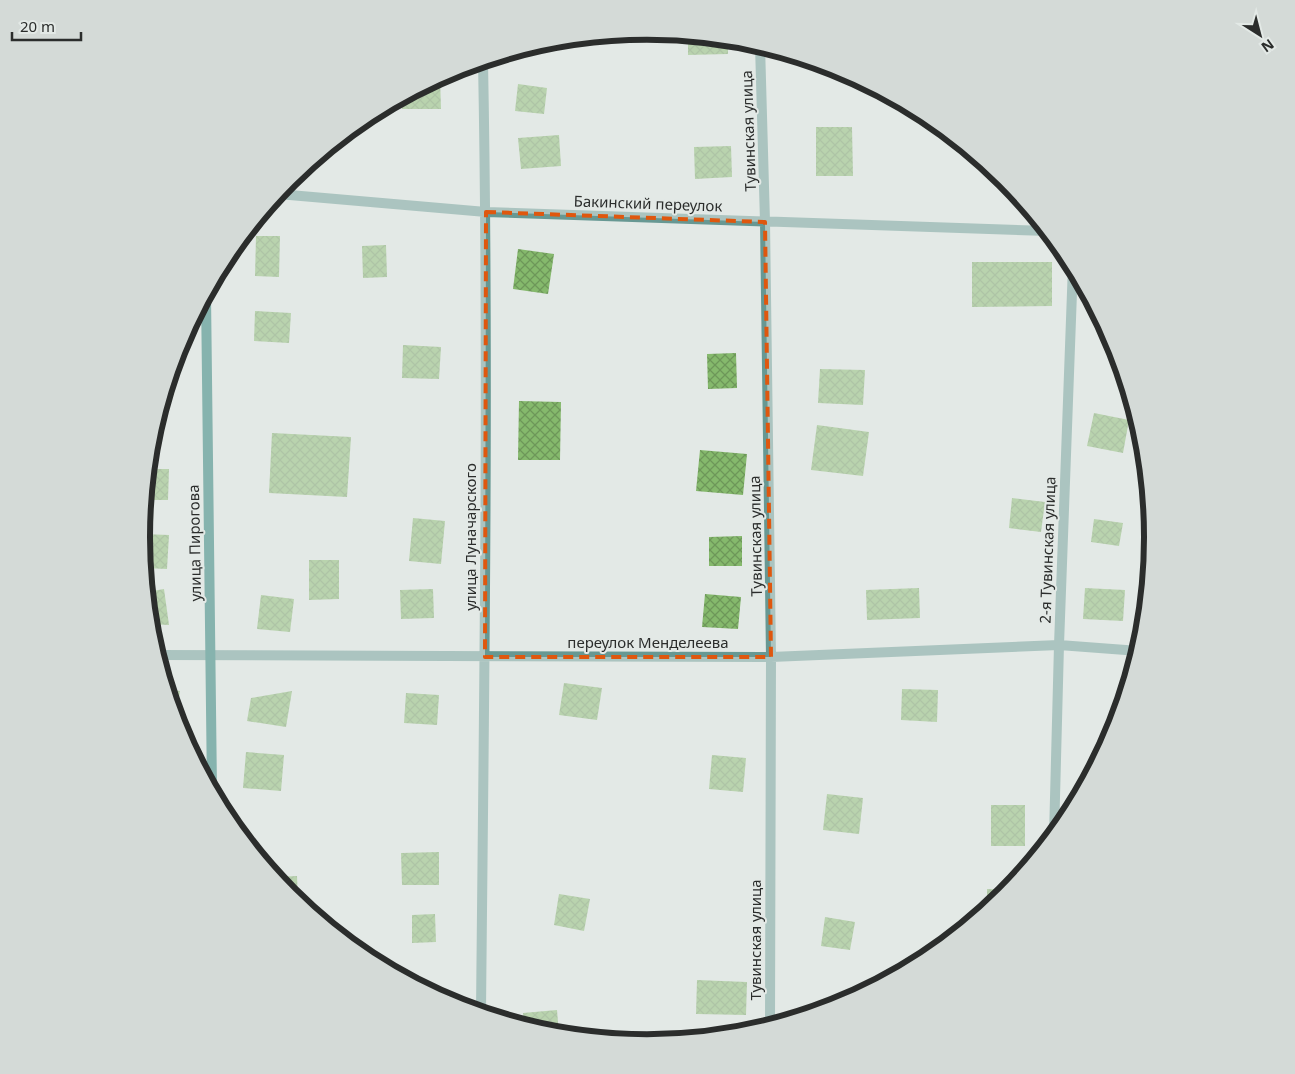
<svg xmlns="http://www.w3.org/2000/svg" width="1295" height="1074" viewBox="0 0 1295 1074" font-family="'Noto Sans',sans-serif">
  <defs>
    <pattern id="building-cross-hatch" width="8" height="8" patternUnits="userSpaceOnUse" patternTransform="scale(1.25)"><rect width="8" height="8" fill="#85b96c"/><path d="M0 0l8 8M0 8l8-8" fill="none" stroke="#6d9759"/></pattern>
  </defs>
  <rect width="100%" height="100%" fill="#e3e9e6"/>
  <path fill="url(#building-cross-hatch)" d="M688,35L728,39V54L688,55Z
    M440,77L441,109H402L401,98Z
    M518,84L547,88L544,114L515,111Z
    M816,127H852L853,176H816Z
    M559,135L561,166L521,169L518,138Z
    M731,146L732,177L695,179L694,147Z
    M256,236H280L279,277L255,276Z
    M386,245L387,277L363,278L362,246Z
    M518,249L554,254L548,294L513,289Z
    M972,262H1052V306L972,307Z
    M255,311L291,313L289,343L254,341Z
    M403,345L441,347L439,379L402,378Z
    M736,353L737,388L708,389L707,354Z
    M820,369L865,370L863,405L818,403Z
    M519,401L561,402L560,460H518Z
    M1094,413L1129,420L1123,453L1087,446Z
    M817,425L869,432L863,476L811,470Z
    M272,433L351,437L347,497L269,493Z
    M700,450L747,454L743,495L696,491Z
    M149,469H169L168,500H145Z
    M1012,498L1045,502L1041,532L1009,528Z
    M413,518L445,521L441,564L409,561Z
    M1094,519L1123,523L1119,546L1091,542Z
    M142,534L169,535L167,569L145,568Z
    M742,536V566H709V537Z
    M309,560H339V599L309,600Z
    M919,588L920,618L867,620L866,590Z
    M1085,588L1125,590L1123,621L1083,619Z
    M164,589L169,625L150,624L147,592Z
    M433,589L434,618L401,619L400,590Z
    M705,594L741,597L738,629L702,627Z
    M261,595L294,599L290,632L257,629Z
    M564,683L602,688L597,720L559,715Z
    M168,689L180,691L176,717L173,707Z
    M902,689L938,690L937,722L901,720Z
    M292,691L286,727L247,721L251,698Z
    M406,693L439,695L437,725L404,723Z
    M246,752L284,755L281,791L243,788Z
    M712,755L746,758L743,792L709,789Z
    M827,794L863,798L859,834L823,830Z
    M991,805H1025V846H991Z
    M439,852V885H402L401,853Z
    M297,876L298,901L290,894L275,877Z
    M987,889L1009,890L1005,895L987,910Z
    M559,894L590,899L584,931L554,925Z
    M435,914L436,942L412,943V915Z
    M825,917L855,922L850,950L821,946Z
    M697,980L747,982L746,1015L696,1014Z
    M557,1010L559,1034L549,1033L524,1026L523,1013Z"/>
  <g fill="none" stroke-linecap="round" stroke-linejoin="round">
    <path stroke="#679893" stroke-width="10" d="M760,45L765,222L771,657L770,1026
      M278,194L486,212L1048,231
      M157,655L771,657L1059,645L1139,651
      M1054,836L1059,645L1073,265
      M481,1012C484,695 489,378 483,61"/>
    <path stroke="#16716a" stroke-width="10" d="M206,295L212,790"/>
  </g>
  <path d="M0 0H1295V1074H0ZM486,212L765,222L771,657H485Z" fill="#e3e9e6" fill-opacity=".55" fill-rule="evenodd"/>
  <path fill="none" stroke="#df570e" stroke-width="4" stroke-dasharray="10 6" stroke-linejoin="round" d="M486,212L765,222L771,657H485Z"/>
  <g text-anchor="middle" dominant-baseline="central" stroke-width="4" stroke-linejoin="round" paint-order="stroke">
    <g font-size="15" fill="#2b2d2c" stroke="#e3e9e6">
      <text transform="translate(748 131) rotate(-92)">Тувинская улица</text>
      <text transform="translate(648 203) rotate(2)">Бакинский переулок</text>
      <text transform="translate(755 536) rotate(-91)">Тувинская улица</text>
      <text transform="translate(470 537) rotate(-90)">улица Луначарского</text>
      <text transform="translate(194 543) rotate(-91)">улица Пирогова</text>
      <text transform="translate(1047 550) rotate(-88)">2-я Тувинская улица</text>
      <text x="648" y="642">переулок Менделеева</text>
      <text transform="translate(755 940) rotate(-90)">Тувинская улица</text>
    </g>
  </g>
  <path d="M0 0H1295V1074H0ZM150 537a497 497 0 1 1 994 0a497 497 0 1 1-994 0Z" fill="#d4dad7" fill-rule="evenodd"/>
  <path fill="none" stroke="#2b2d2c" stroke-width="6" d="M150 537a497 497 0 1 1 994 0a497 497 0 1 1-994 0Z"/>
  <g transform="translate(1260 35) rotate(144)" stroke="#e3e9e6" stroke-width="4" paint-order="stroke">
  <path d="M0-4L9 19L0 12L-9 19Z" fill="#2b2d2c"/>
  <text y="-8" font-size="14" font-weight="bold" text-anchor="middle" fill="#2b2d2c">N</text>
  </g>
  <path d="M12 32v8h69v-8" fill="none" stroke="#2b2d2c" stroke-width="2.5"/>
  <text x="20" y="32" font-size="15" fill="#2b2d2c" stroke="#e3e9e6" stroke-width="4" paint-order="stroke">20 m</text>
</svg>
